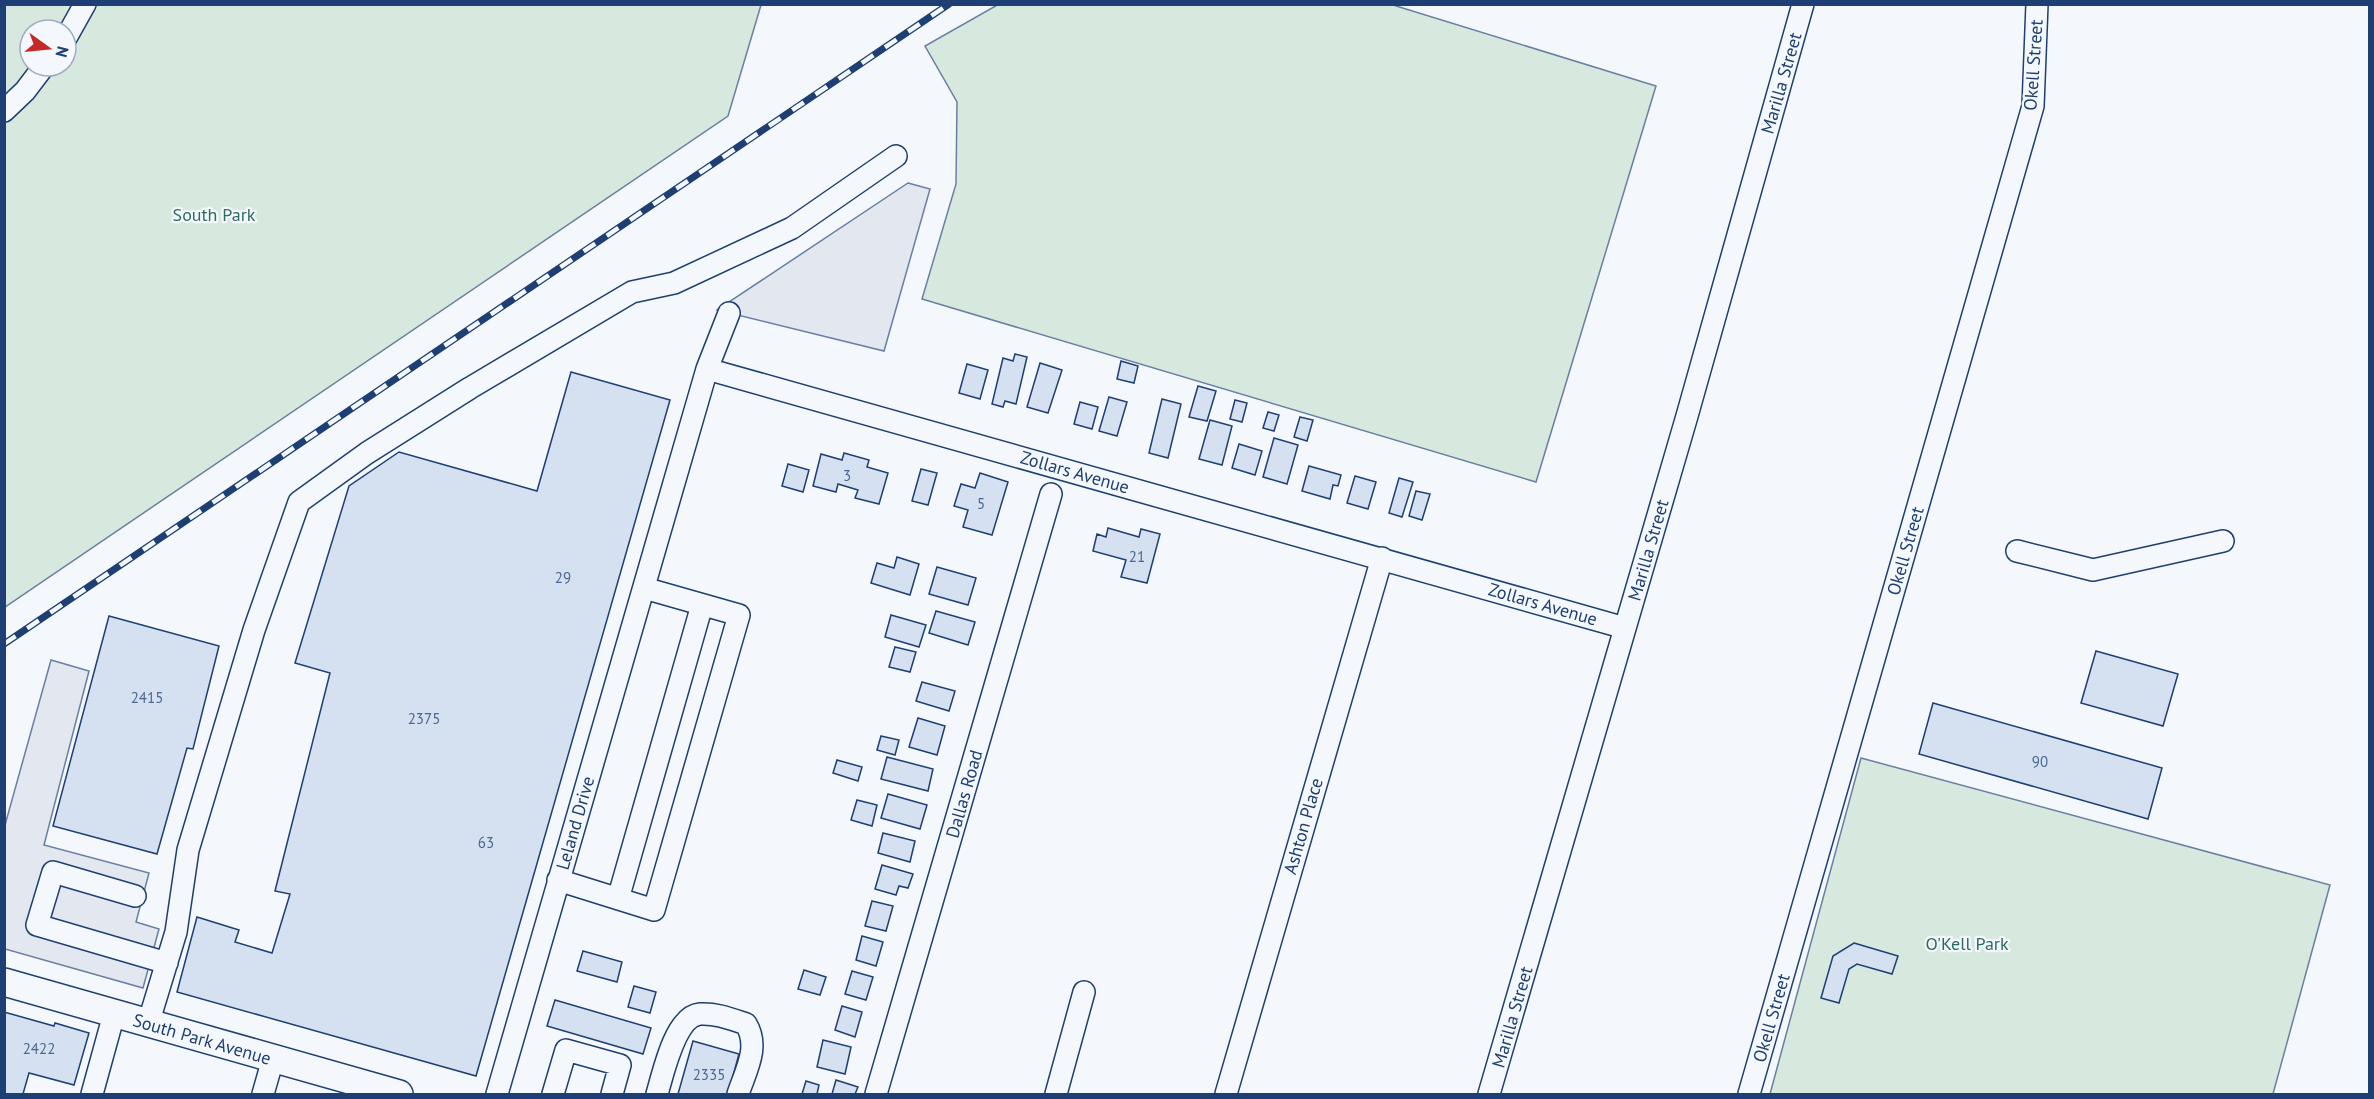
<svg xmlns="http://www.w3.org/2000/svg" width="2374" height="1099" viewBox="0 0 2374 1099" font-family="'PT Sans',sans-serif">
  <rect width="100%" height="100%" fill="#f4f7fb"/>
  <path fill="#d7e8df" stroke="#687fa3" stroke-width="1.5" fill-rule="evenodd" d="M999,4L1393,5L1656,86L1536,482L922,299L956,184L957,102L925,46Z
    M4,5H761L728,116L5,607ZM30,30H66V66H30Z
    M1861,758L2330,885L2273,1094H1770Z"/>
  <path fill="#e3e8f0" stroke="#687fa3" stroke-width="1.5" d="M908,183L930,189L884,351L717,310Z
    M51,660L89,671L44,845L149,873L136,922L159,929L143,988L5,949V825Z"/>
  <path fill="#d5e0f0" stroke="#1d3f73" stroke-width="1.5" d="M1015,354L1027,357L1016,404L1005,401L1003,407L992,404L1003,358L1013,361Z
    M1121,361L1138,366L1134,383L1117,379Z
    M1040,363L1062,370L1048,413L1027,407Z
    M967,364L988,370L980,399L959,393Z
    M571,372L670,400L476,1076L177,992L197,917L239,930L235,942L272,953L290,894L275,891L330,673L295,663L349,486L399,452L537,491Z
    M1198,386L1216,391L1207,421L1189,417Z
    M1109,397L1127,402L1117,436L1099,431Z
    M1162,399L1181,404L1168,458L1149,453Z
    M1235,400L1247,403L1242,422L1230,419Z
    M1080,402L1098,407L1092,429L1074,424Z
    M1268,412L1279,415L1274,431L1263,428Z
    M1300,417L1313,420L1307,441L1294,437Z
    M1210,420L1232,426L1222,465L1199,459Z
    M1274,438L1298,445L1287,484L1263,477Z
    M1239,444L1262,451L1255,475L1232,468Z
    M844,453L869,460L867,467L888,473L879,504L855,498L858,490L838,484L836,492L813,486L821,454L842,460Z
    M788,464L809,470L803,492L782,486Z
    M1309,466L1341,475L1338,486L1333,485L1330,499L1302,491Z
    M921,469L937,473L928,505L912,501Z
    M980,473L1008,482L992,535L963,527L968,510L954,506L961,484L975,488Z
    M1355,476L1376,482L1368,509L1347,503Z
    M1399,478L1413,482L1402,517L1389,513Z
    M1416,491L1430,494L1422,520L1409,516Z
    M1108,528L1139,537L1141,529L1160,534L1147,583L1121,577L1126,560L1093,551L1097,534L1106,537Z
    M897,557L919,564L910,595L871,583L877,563L894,568Z
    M937,567L976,578L968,605L929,594Z
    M936,611L975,622L968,645L929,633Z
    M891,615L926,625L919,647L885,637Z
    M109,616L219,646L193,749L187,748L157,854L53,826Z
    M895,647L916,652L910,672L889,667Z
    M2096,651L2178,674L2163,726L2081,703Z
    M922,682L955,691L949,711L916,701Z
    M1933,703L2162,768L2148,819L1919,754Z
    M918,718L945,726L937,755L909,747Z
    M881,736L899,740L895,755L877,750Z
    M887,757L933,769L928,791L881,779Z
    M837,760L862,767L858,781L833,773Z
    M888,794L927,805L920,829L881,818Z
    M857,800L877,805L872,826L851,820Z
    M883,833L915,841L910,862L878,853Z
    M882,865L913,874L908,888L899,886L896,895L875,889Z
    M872,901L893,906L886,931L865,926Z
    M862,936L883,942L876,966L856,960Z
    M1854,943L1898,956L1892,974L1857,964L1849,969L1839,1003L1821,998L1833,956Z
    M583,951L622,962L617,982L577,971Z
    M804,970L826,977L820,995L798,989Z
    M852,971L873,977L866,1000L845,994Z
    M634,986L656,992L650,1013L628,1007Z
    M555,1000L651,1028L643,1054L547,1026Z
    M842,1006L862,1012L855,1037L835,1030Z
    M4,1012L54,1026L55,1023L89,1033L74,1085L29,1073L23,1094H4Z
    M823,1040L851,1047L845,1074L817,1067Z
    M693,1041L739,1054L728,1094H678Z
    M836,1080L858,1087L855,1094H832Z
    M806,1081L819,1085L817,1094H802Z"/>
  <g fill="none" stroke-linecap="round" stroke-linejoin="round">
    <defs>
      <path id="minor" d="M66,38L85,4
        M4,111L25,91L44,66
        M707,369L729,313
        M2017,551L2093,570L2223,541
        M558,880L654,910L739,615L644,588
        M135,896L53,872L37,925L167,963
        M618,899L702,605
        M148,1024L176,932L188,850L254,630L299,502L367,453L470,388L632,292L674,283L792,228L896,156
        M92,1094L114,1014
        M263,1094L273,1059
        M497,1094L707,369L1625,628
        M553,1094L566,1050L620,1065L612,1094
        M657,1094C663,1074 675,1016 700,1014C716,1013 731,1019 746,1024C760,1047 746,1070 738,1094
        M876,1094L1051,494
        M1056,1094L1084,992
        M1226,1094L1382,558
        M1489,1094L1687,416L1803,4
        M1749,1094L2033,106L2037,4"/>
      <path id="major" d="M4,982L399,1094"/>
    </defs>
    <use href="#minor" stroke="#1d3f73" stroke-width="24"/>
    <use href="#major" stroke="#1d3f73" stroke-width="30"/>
    <use href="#minor" stroke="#f4f7fb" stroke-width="21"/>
    <use href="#major" stroke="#f4f7fb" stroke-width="27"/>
    <defs>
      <path id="rail" d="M4,644L949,4"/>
    </defs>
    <use href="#rail" stroke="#1d3f73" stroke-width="7"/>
    <use href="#rail" stroke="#f4f7fb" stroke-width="4.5" stroke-dasharray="14" stroke-linecap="butt"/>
  </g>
  <g text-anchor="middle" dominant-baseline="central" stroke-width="4.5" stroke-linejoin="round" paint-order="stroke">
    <g font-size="15" fill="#4b6792">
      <text x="847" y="475">3</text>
      <text x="981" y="503">5</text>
      <text x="1137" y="556">21</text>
      <text x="563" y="577">29</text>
      <text x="147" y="697">2415</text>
      <text x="424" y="718">2375</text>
      <text x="2040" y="761">90</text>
      <text x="486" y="842">63</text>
      <text x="39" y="1048">2422</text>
      <text x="709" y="1074">2335</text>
    </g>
    <g font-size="18" fill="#1d3f73" stroke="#f4f7fb">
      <text transform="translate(2033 65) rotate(-86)">Okell Street</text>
      <text transform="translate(1781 83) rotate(-74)">Marilla Street</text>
      <text transform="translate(1075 472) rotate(16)">Zollars Avenue</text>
      <text transform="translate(1648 550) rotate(-74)">Marilla Street</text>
      <text transform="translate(1905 551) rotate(-74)">Okell Street</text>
      <text transform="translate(1543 604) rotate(16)">Zollars Avenue</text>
      <text transform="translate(964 794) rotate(-74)">Dallas Road</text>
      <text transform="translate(575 823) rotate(-74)">Leland Drive</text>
      <text transform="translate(1303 826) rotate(-74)">Ashton Place</text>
      <text transform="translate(1512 1017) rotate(-74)">Marilla Street</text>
      <text transform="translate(1771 1018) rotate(-74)">Okell Street</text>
      <text transform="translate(202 1039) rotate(16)">South Park Avenue</text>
    </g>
    <g font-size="18" fill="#2c6c60" stroke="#f4f7fb">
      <text x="214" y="214">South Park</text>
      <text x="1967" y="943">O'Kell Park</text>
    </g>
  </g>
  <rect width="2374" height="1099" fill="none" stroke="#1d3f73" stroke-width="12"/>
  <g transform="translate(48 48) rotate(105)"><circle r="28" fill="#f4f7fb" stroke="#9eadc5" stroke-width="1.5"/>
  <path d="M0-4.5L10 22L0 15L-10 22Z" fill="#c62828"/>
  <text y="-9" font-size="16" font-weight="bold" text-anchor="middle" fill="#1d3f73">N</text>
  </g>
</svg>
